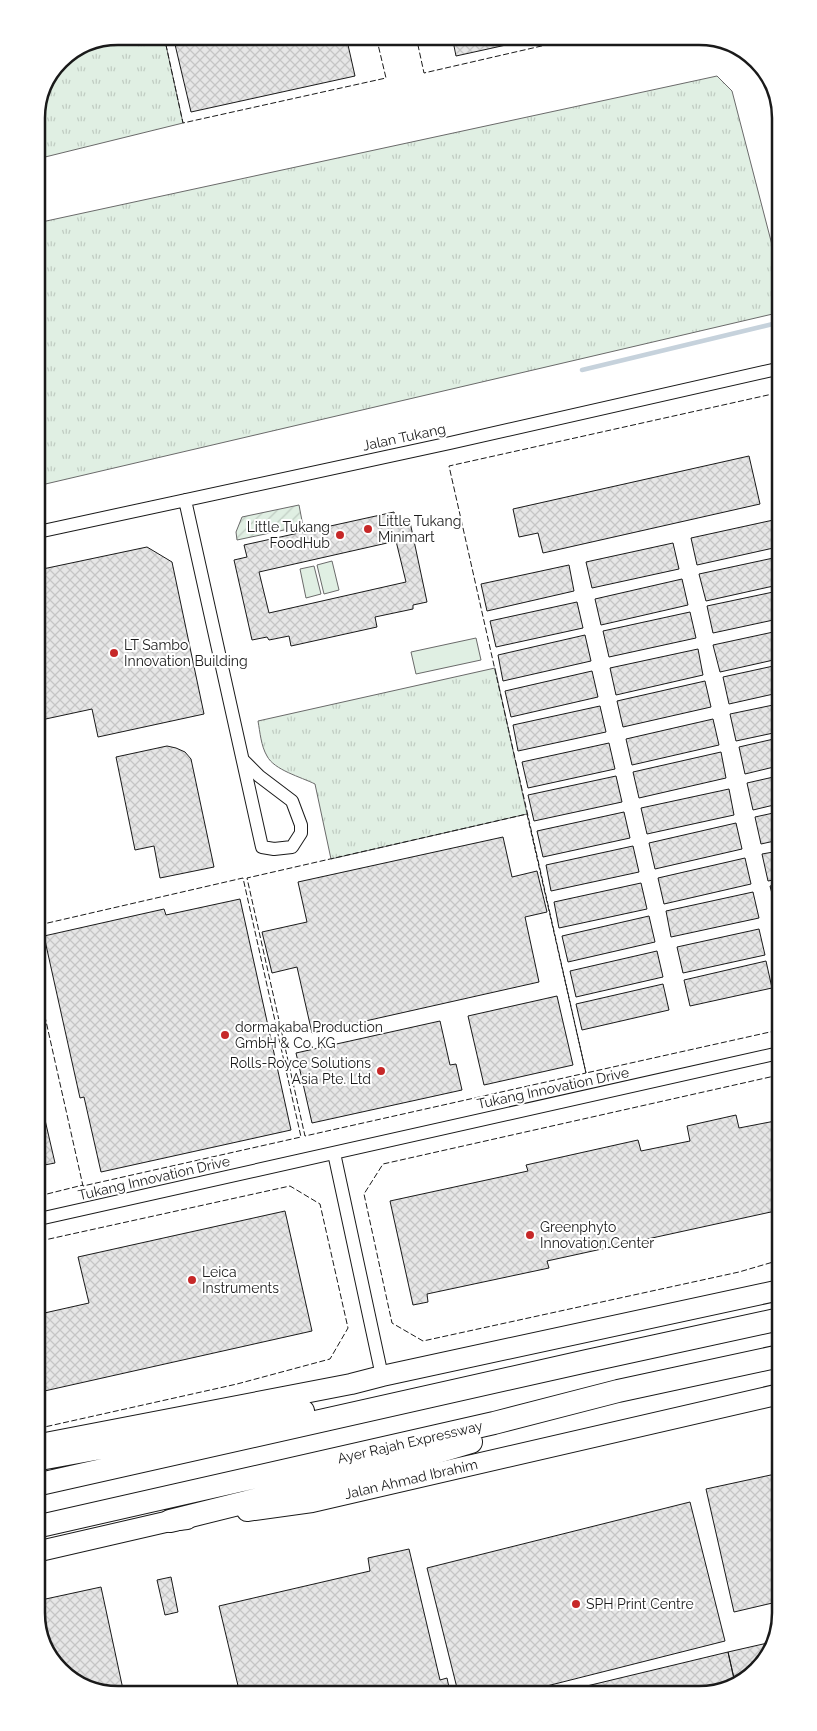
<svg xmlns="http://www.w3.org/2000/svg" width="817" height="1731" viewBox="0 0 817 1731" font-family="Raleway,sans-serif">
  <defs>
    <pattern id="grass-tufts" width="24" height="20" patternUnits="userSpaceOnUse" patternTransform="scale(1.25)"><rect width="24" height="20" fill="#e0efe3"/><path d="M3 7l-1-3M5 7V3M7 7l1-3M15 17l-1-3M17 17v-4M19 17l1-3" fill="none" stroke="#c0ccc2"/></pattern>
    <pattern id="garden-furrows" width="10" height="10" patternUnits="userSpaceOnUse" patternTransform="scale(1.25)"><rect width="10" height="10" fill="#e0efe3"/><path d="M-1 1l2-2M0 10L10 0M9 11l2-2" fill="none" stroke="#c0ccc2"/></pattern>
    <pattern id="building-cross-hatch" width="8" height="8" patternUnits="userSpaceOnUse" patternTransform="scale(1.25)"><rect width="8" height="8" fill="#e6e6e6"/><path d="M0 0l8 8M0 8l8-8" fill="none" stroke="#c5c5c5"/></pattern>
  </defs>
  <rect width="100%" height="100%" fill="#fff"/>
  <path fill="url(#grass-tufts)" stroke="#6a6a6a" d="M118,36H164L183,123L37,159L36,113L60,60Z
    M717,76L732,91L777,264V313L37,486V223Z
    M495,668L527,814L331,859L315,784C301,777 274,770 267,756C261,746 260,732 258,721Z"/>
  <path fill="url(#garden-furrows)" stroke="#6a6a6a" d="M299,505L303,526L237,540L236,532L242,517Z"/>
  <path fill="#e0efe3" stroke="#6a6a6a" d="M332,561L339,590L324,594L317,565Z
    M314,566L321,594L306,598L300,569Z
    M476,638L481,660L416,674L411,652Z"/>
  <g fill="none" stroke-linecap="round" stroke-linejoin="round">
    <path stroke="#c6d2dc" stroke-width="4.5" d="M582,370L777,323"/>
  </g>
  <path fill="url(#building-cross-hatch)" stroke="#1a1a1a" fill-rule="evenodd" d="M173,36H346L355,76L191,112Z
    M452,36H547L456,56Z
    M749,456L760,504L543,553L538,533L519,537L513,509Z
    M394,512L397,525L410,522L427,602L413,605V609L375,617L377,627L291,646L289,636L269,640L267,637L252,640L234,560L247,557L244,545ZM396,541L406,582L269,613L259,572Z
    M778,519V547L697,565L691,538Z
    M673,543L679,569L592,588L586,562Z
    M147,547L172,562L204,714L98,737L92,709L41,720L44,732L38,734V570Z
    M778,557V585L706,601L699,574Z
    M569,565L574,591L487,611L481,584Z
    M682,579L688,605L601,625L595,599Z
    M778,591V619L713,633L707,606Z
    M577,602L583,628L496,647L490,621Z
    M690,612L696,638L609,657L603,631Z
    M778,631V659L720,672L713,645Z
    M585,635L591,661L503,681L498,655Z
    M698,649L703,675L616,695L610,668Z
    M778,665V693L729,704L723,677Z
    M592,671L598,697L511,717L505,691Z
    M705,681L711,707L623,727L617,701Z
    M778,704V732L736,741L730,714Z
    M600,706L606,732L518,751L513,725Z
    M713,719L719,745L632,765L626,739Z
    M778,738V766L745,774L739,747Z
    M609,743L615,769L528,788L522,762Z
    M167,746L176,748L185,752L191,759L214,867L160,878L154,846L135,850L116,757Z
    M721,752L726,778L639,798L633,772Z
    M616,776L622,802L534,821L528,795Z
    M778,776V804L753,810L747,783Z
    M729,789L734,815L647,834L641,808Z
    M624,812L630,838L543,857L537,831Z
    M778,812L779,840L761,844L755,817Z
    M736,823L742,849L655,869L649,843Z
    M503,837L512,877L537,871L547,912L525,917L539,982L312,1033L297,967L272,973L262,932L307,922L298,882Z
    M633,846L639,872L551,891L546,865Z
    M779,851V879L768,881L762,854Z
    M745,858L751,884L664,904L658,878Z
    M641,883L647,909L559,928L554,902Z
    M779,884V912L777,913L770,886Z
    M753,892L759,918L671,937L666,911Z
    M240,899L291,1130L101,1172L84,1097L80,1098L44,936L164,909L166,915Z
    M649,916L655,942L568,962L562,936Z
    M759,929L765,955L683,973L677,947Z
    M657,951L663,977L576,997L570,971Z
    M766,961L772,988L690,1006L684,980Z
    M663,984L669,1010L582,1030L576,1004Z
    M557,996L573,1065L484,1085L468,1016Z
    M440,1021L450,1065L456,1064L462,1090L312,1123L296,1053Z
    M39,1094L55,1163L39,1166Z
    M736,1115L739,1128L775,1121L779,1141L780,1210L547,1261L549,1268L427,1294L428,1302L413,1305L390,1201L528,1171L526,1165L638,1140L641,1151L690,1141L687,1126Z
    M285,1211L312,1331L40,1392V1314L89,1303L78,1257Z
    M780,1473L781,1601L734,1612L706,1489Z
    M690,1502L725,1641L523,1692H458L427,1568Z
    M409,1549L440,1680L447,1678L450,1692L240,1694L219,1606L370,1571L368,1558Z
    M171,1577L178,1612L165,1615L157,1580Z
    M101,1587L124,1694L112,1695L68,1678L41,1640V1600Z
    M772,1642L767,1659L735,1683L728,1652Z
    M728,1652L735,1683L726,1690L566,1691Z"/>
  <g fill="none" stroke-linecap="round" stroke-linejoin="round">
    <defs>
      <path id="street" d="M185,500L262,847L274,849L292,847L301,833V825L292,801L259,776L243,760
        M38,532L450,443L777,369
        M334,1153L382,1376
        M39,1219L779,1053"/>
      <path id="primary" d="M40,1444L351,1384L382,1376L780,1290
        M247,1511L312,1502L780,1394
        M40,1551L170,1521L187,1519"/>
      <path id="highway" d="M40,1459L303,1411
        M40,1484L587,1361L780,1319
        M170,1521L384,1468L471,1442
        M40,1526L494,1423L618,1391L780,1356"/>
    </defs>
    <use href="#street" stroke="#1a1a1a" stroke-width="14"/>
    <use href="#primary" stroke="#1a1a1a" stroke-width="22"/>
    <use href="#highway" stroke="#1a1a1a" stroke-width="24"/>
    <use href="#street" stroke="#fff" stroke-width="12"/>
    <use href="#primary" stroke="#fff" stroke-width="20"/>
    <use href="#highway" stroke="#fff" stroke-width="22"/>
    <path stroke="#1a1a1a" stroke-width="1" stroke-dasharray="6 2.5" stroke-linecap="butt" d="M164,36L183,123L386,78L376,36
      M416,36L424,73L585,36
      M777,393L449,466L586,1073L779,1030
      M527,814L586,1073L305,1136L247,878Z
      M39,925L243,878L301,1137L83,1186L39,990
      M779,1075L383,1164L364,1194L392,1323L423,1341L739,1272L780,1260
      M39,1196L83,1185
      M40,1241L290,1186L320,1204L348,1328L330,1359L237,1384L40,1428"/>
  </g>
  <g fill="#c62828" stroke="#fff" stroke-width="2">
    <circle cx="368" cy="529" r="5"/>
    <circle cx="340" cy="535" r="5"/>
    <circle cx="114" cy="653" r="5"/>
    <circle cx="225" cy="1035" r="5"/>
    <circle cx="381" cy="1071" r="5"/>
    <circle cx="530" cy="1235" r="5"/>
    <circle cx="192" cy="1280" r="5"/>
    <circle cx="576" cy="1604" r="5"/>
  </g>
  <g text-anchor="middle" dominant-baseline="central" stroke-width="4" stroke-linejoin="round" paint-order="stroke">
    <g font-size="14" fill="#1a1a1a" stroke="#fff">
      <text transform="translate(404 437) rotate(-12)">Jalan Tukang</text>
      <text transform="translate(553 1088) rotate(-12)">Tukang Innovation Drive</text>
      <text transform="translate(154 1178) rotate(-13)">Tukang Innovation Drive</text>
      <text transform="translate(410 1442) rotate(-13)">Ayer Rajah Expressway</text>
      <text transform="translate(411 1479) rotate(-13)">Jalan Ahmad Ibrahim</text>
    </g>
    <g font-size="14" fill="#1a1a1a" stroke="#fff" text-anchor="start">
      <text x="378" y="521">Little Tukang<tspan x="378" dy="16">Minimart</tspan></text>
      <text x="330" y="527" text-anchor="end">Little Tukang<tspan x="330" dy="16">FoodHub</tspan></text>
      <text x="124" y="645">LT Sambo<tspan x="124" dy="16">Innovation Building</tspan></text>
      <text x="235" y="1027">dormakaba Production<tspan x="235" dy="16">GmbH &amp; Co. KG</tspan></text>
      <text x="371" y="1063" text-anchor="end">Rolls-Royce Solutions<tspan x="371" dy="16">Asia Pte. Ltd</tspan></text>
      <text x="540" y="1227">Greenphyto<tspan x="540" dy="16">Innovation Center</tspan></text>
      <text x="202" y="1272">Leica<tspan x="202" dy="16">Instruments</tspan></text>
      <text x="586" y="1604">SPH Print Centre</text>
    </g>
  </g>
  <path d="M0 0H817V1731H0ZM118 45H699A73 73 0 0 1 772 118V1613A73 73 0 0 1 699 1686H118A73 73 0 0 1 45 1613V118A73 73 0 0 1 118 45Z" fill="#fff" fill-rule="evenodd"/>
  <path fill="none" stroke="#1a1a1a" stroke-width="2.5" d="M118 45H699A73 73 0 0 1 772 118V1613A73 73 0 0 1 699 1686H118A73 73 0 0 1 45 1613V118A73 73 0 0 1 118 45Z"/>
</svg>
